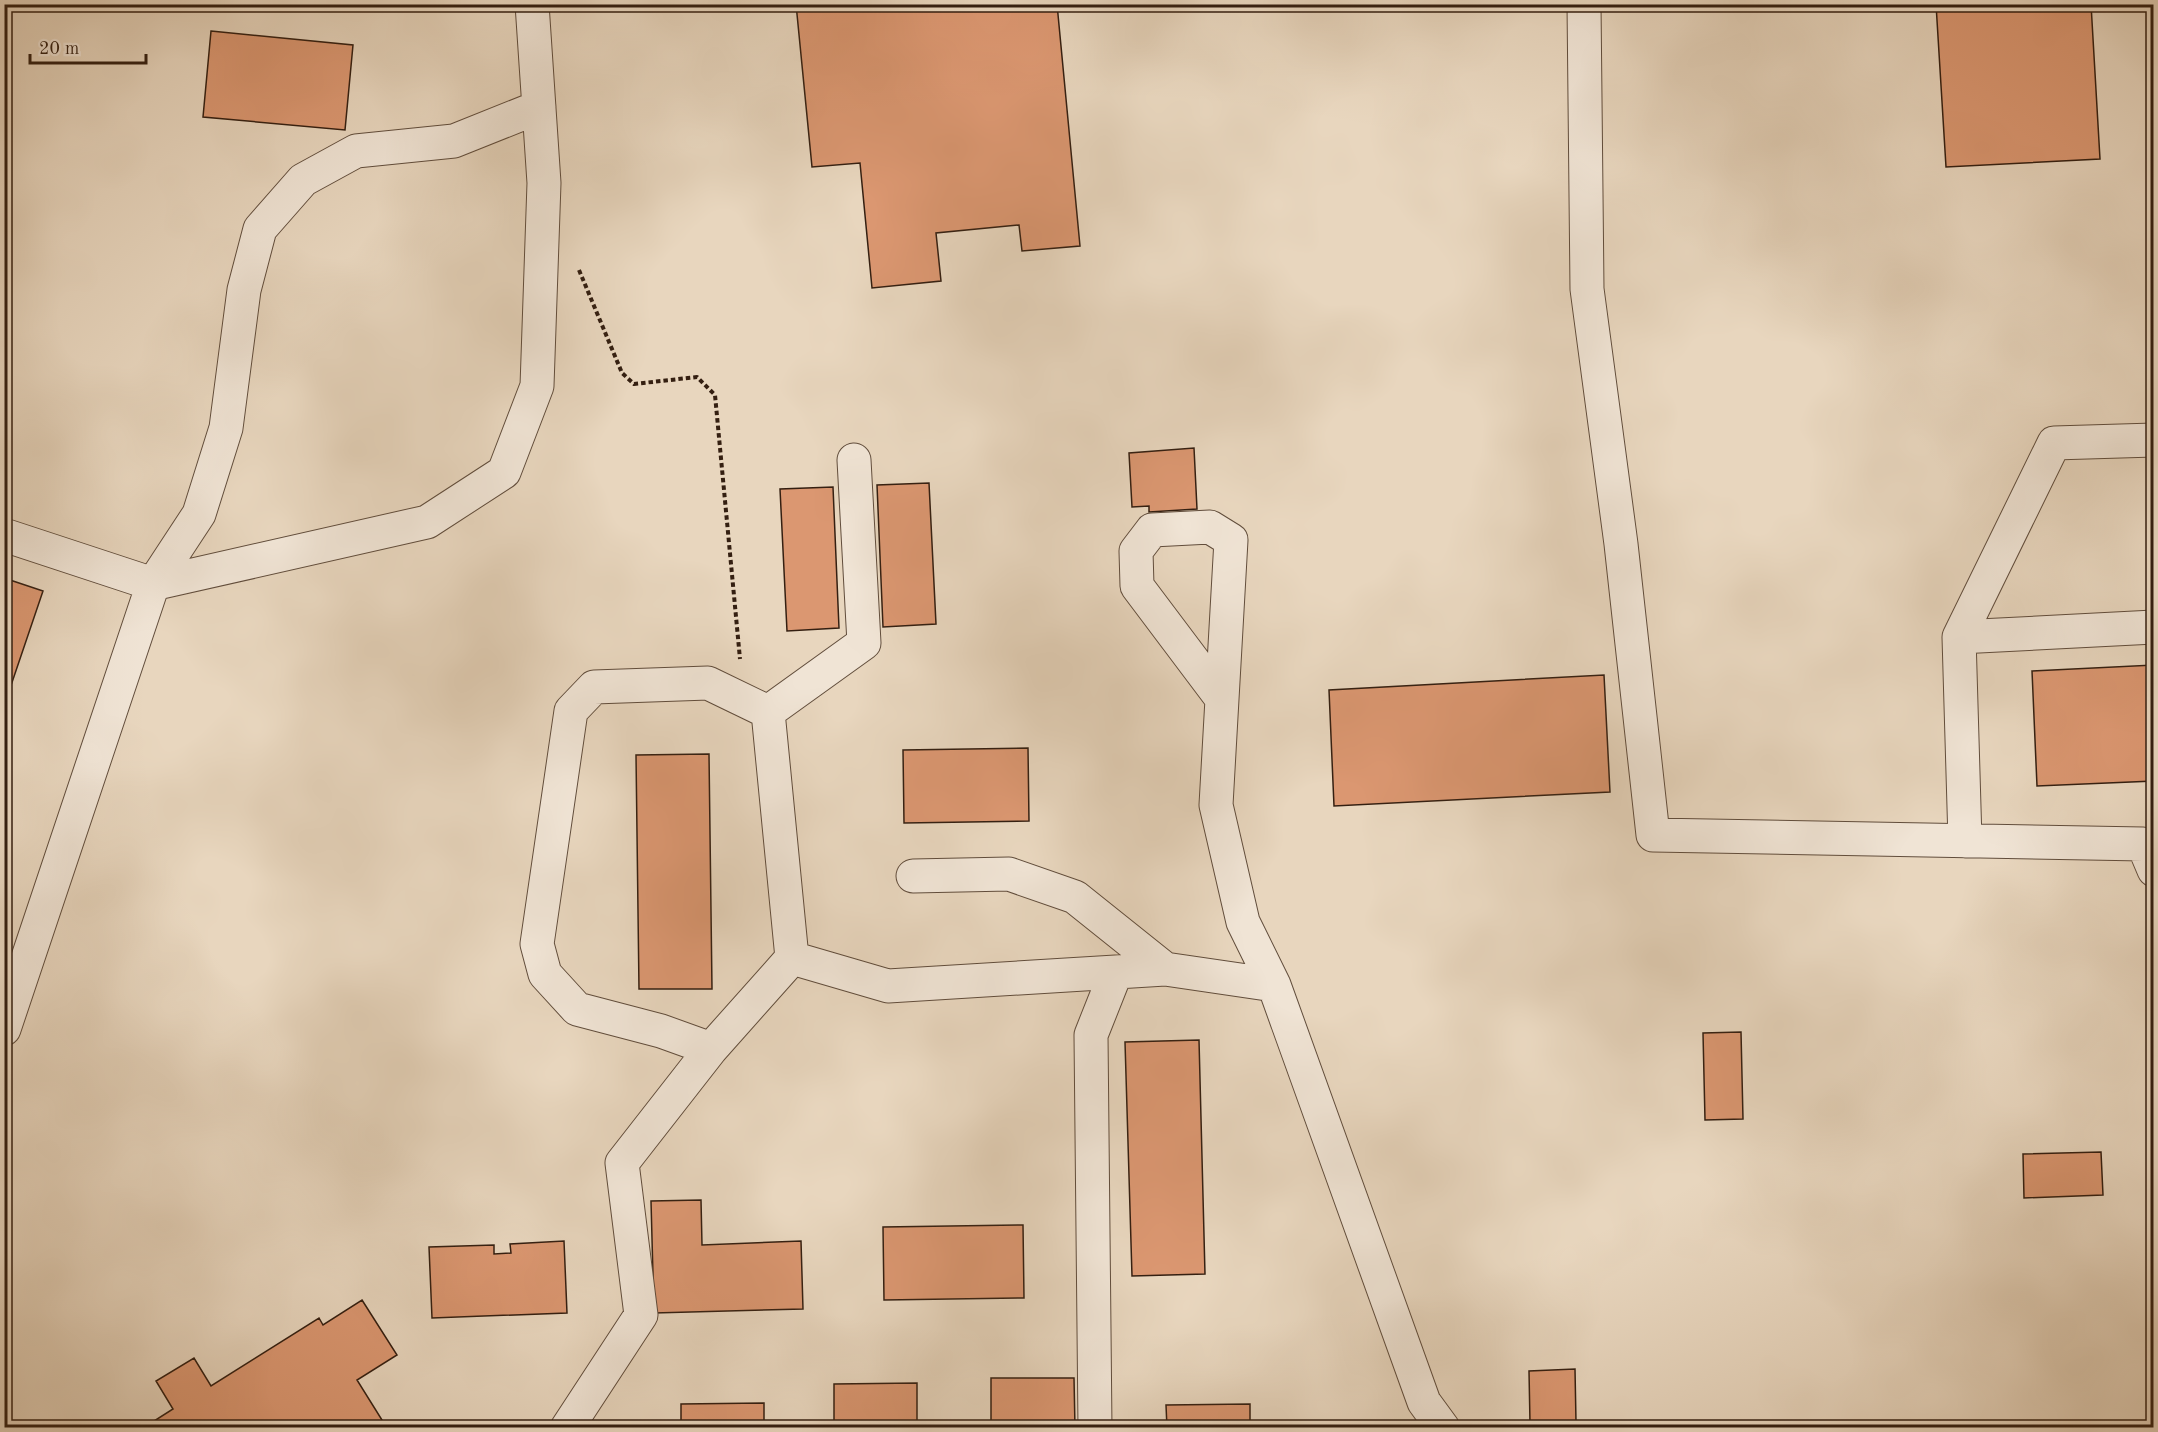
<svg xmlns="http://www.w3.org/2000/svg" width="2158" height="1432" viewBox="0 0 2158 1432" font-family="'Old Standard TT',serif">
  <rect width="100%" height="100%" fill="#e8d6be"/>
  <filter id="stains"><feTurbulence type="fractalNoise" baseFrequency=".00333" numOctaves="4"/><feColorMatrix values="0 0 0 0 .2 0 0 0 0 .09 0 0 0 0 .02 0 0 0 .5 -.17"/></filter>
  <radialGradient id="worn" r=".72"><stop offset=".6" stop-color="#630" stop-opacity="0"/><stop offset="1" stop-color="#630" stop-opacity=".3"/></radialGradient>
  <path fill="#db9771" stroke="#341f11" stroke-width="1.5" d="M796,4H1057L1080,246L1022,251L1019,225L936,233L941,281L872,288L860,163L812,167Z
    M1936,4H2091L2100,159L1946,167Z
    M211,31L353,45L345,130L203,117Z
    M1194,448L1197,509L1149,512V506L1132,507L1129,453Z
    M929,483L936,624L883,627L877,485Z
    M833,487L839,628L787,631L780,489Z
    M4,578L43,591L4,706Z
    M2154,665V781L2037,786L2032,671Z
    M1604,675L1610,792L1334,806L1329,690Z
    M1028,748L1029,821L904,823L903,750Z
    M709,754L712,989H639L636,755Z
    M1741,1032L1743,1119L1705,1120L1703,1033Z
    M1199,1040L1205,1274L1132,1276L1125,1042Z
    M2101,1152L2103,1195L2024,1198L2023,1154Z
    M701,1200L702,1245L801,1241L803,1309L654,1313L651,1201Z
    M1023,1225L1024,1298L884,1300L883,1227Z
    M564,1241L567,1313L432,1318L429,1247L494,1245V1254L511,1253L510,1244Z
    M362,1300L397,1355L357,1380L387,1428H143L173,1409L156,1381L194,1358L211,1386L319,1318L323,1325Z
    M1575,1369L1576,1422L1530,1423L1529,1371Z
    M991,1378H1074L1075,1428H991Z
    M917,1383V1428H834V1384Z
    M764,1403V1428H681V1404Z
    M1250,1404V1428H1167L1166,1405Z"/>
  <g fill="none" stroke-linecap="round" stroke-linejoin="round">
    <defs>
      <path id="minor" d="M1584,4L1587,289L1621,544L1653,835L2143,844L2154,870
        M854,460L864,643L768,712L792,958L888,986L1165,969L1274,985
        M4,535L153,584L4,1029
        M153,584L427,522L504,472L537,386L544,183L532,4
        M153,584L199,514L226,428L244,290L260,229L303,180L356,151L454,141L539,107
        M1959,637L2154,627
        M1222,699L1137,586L1136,551L1152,530L1210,527L1231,540L1216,805L1243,922L1274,985L1424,1402L1443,1428
        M1965,841L1959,637L2054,443L2154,440
        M913,876L1009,874L1075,897L1165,969
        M711,1049L661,1031L577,1009L545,974L537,944L571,711L594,687L708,683L768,712
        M567,1428L641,1315L622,1163L711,1049L792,958
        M1095,1428L1091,1035L1116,972"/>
    </defs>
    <use href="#minor" stroke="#614d3c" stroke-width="35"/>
    <path stroke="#341f11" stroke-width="4" stroke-dasharray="4.5 3" stroke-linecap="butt" d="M579,270L622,373L634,384L697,377L715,395L740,659"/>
    <use href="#minor" stroke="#f0e4d5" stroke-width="33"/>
  </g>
  <rect width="2158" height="1432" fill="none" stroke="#e8d6be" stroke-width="24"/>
  <rect x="6" y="6" width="2146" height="1420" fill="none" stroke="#341f11" stroke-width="3"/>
  <rect x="12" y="12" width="2134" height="1408" fill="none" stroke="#341f11" stroke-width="1.5"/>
  <path d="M30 54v9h116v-9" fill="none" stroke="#341f11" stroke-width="3"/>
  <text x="39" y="54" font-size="18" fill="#341f11" stroke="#f0e4d5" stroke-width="4.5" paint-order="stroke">20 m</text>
  <rect width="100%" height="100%" filter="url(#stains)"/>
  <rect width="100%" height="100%" fill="url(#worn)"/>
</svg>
